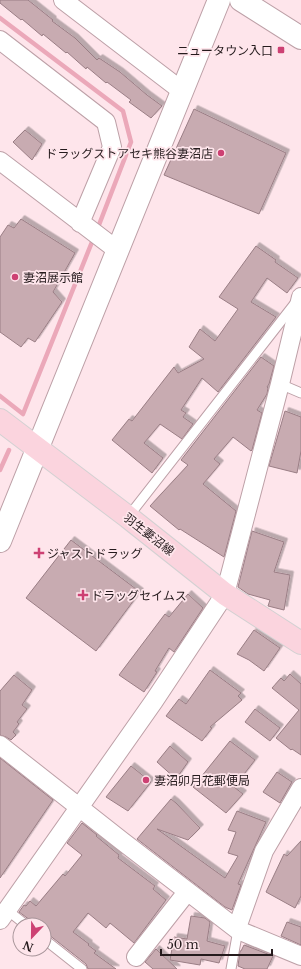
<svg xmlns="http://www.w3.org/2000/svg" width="301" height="969" viewBox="0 0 301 969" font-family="'Libre Baskerville','Noto Sans JP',serif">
  <defs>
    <filter id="shadow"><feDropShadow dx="3.5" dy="-3.5" stdDeviation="0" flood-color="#0004"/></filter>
  </defs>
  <rect width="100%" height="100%" fill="#fee5eb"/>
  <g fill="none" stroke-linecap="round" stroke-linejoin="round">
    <path stroke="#eba8b9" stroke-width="4.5" d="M0,18L123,111L131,142L97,230
      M0,396L23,414L94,237
      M0,470L9,450"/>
  </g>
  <path fill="#c8abb1" stroke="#9a7e85" filter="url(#shadow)" d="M0,0H28L53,20L52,21L75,38L97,60L99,58L120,72L147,95L162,106L151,118L129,102L131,100L107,82L106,83L87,67L86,69L67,52L66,53L43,34L42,36L22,19L21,20L0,3Z
    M194,109L286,153L259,214L164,175Z
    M25,130L42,144L32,160L13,142Z
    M21,219L75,253L53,292L62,302L35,342L28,338L21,347L0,332V237L8,225L14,228Z
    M256,246L276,260L275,262L298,278L287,293L267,278L251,302L276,317L218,392L202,378L181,410L186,413L183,417L193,424L182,439L160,424L144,443L163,458L152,473L112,440L129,419L132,421L174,367L178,373L204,359L189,347L200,329L215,341L238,309L219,297Z
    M261,357L274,366L269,384L267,387L268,388L267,394L257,410L262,413L252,450L251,451L233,437L214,459L220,464L203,484L236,511L224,557L180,529L179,530L150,506L188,465L181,460Z
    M285,411L301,417V451L297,473L269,466Z
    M252,531L284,542L274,572L290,575L284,610L268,606L270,600L248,594L238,587Z
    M71,540L140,592L96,651L26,598Z
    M188,594L203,608L174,652L169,648L155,671L157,672L144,692L119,675L165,614L169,617Z
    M254,630L280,648L264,671L249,660L237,654Z
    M210,670L241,693L238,696L242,700L210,727L212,728L202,741L166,716L179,699L186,704Z
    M290,674L301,684V755L292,749L291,750L276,738L299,710L272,688L281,678L284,681Z
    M14,675L32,690L22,705L27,709L17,722L19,724L13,732L16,735L11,740L6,737L0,735V691Z
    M255,709L280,728L270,741L245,722Z
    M230,741L255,760L234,787L243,794L226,813L193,787Z
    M170,746L188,762L176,779L157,762Z
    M0,758L53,800L0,878Z
    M131,766L151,782L128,811L106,797Z
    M277,772L292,782L280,803L263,792Z
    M171,799L176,803L200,828L188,840L157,829L225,878L238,856L228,853L236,832L228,830L237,811L266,822L238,884L241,885L232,910L225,907L137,839Z
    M82,823L97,835L96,836L119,855L118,858L155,886L153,889L166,900L134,943L110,923L106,928L88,913L73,932L89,944L88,945L96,951L94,953L116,969H88L86,964L44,931V925H32L30,920L19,912L24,905L26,906L30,901L36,906L63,874L65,876L82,855L67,843Z
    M301,841V896L295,908L266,892L284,854L287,856Z
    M191,916L205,918L210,922L207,941L225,946L219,963L201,959L200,965L170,960L174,937L187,939Z
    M287,922L301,927V945L281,936Z
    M244,945L273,956L267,969H245L238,966L240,951H241Z
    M156,949L177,969H153L145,962Z"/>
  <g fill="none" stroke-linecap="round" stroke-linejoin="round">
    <defs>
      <path id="service" d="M280,384L301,393
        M128,517L296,302
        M7,910L26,925
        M44,939L82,969
        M231,969L238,930"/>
      <path id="minor" d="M63,0L182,91
        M0,40L106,122L112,147L80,223
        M0,161L117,250
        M0,745L122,841L238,930L301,956
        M0,920L154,701L225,594L280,384L301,297
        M238,930L239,922L264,851L301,788
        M136,957L187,892"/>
      <path id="tertiary" d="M241,0L301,38
        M0,541L219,0"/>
      <path id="primary" d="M0,420L128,517L225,594L301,643"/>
    </defs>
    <use href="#service" stroke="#bda0a7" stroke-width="11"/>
    <use href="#minor" stroke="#bda0a7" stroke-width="20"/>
    <use href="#tertiary" stroke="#bda0a7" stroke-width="24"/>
    <use href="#primary" stroke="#d3d1d2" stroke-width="24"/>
    <use href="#service" stroke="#fff" stroke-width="9"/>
    <use href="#minor" stroke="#fff" stroke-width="18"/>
    <use href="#tertiary" stroke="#fff" stroke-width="22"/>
    <use href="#primary" stroke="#fbd4de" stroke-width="22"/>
  </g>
  <g fill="#cd4173" stroke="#fee5eb" stroke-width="1.5">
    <rect x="277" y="46" width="8" height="8" rx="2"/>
    <circle cx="221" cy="153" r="4"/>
    <circle cx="15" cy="277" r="4"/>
    <path d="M37 547h4v4h4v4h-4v4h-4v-4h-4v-4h4z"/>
    <path d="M81 589h4v4h4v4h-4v4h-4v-4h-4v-4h4z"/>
    <circle cx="146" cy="780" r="4"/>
  </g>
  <g text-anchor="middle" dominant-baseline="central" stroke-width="3.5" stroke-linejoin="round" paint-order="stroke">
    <g font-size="12" fill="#251b1d" stroke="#fee5eb" text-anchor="start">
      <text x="273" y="50" text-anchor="end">ニュータウン入口</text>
      <text x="213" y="153" text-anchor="end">ドラッグストアセキ熊谷妻沼店</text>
      <text x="23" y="277">妻沼展示館</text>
      <text x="47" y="553">ジャストドラッグ</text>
      <text x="91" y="595">ドラッグセイムス</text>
      <text x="154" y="780">妻沼卯月花郵便局</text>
    </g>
    <g font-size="12" fill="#251b1d" stroke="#fee5eb">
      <text transform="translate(149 534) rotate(38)">羽生妻沼線</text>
    </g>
  </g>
  <g transform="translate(32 937) rotate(202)"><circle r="19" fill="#fee5eb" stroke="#a79499"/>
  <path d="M0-3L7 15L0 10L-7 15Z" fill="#cd4173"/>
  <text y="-6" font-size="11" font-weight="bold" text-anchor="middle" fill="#251b1d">N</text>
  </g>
  <path d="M161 949v6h111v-6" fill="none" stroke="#251b1d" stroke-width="2"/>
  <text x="167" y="949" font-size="12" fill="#251b1d" stroke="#fee5eb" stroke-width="3" paint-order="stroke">50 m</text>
</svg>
